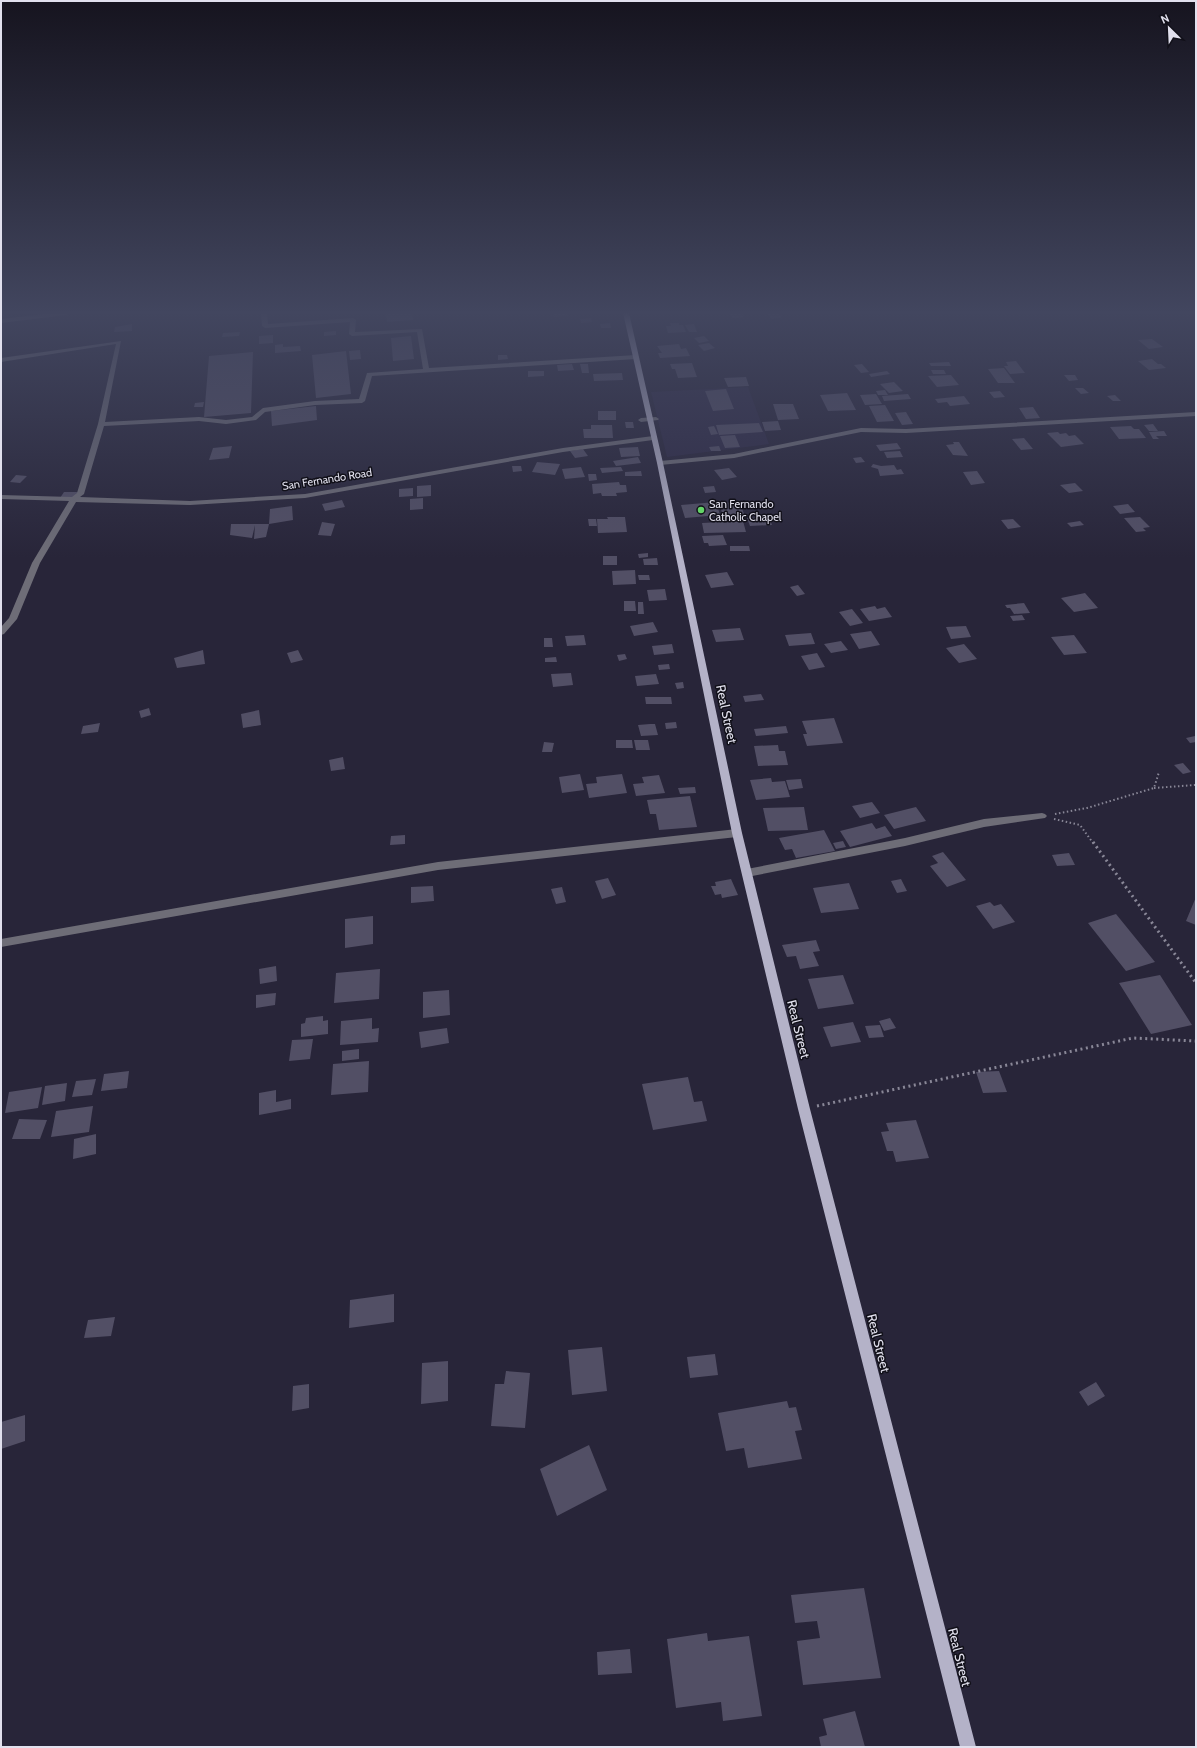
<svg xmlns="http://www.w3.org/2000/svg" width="1197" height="1748" viewBox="0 0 1197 1748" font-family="Cabin,sans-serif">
  <rect width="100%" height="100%" fill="#282539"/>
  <path fill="#2e2a45" d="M748,387L769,444L667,457L651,392Z"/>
  <path fill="#524f65" d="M386,313H412L413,320L387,322Z
    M553,313H567L568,316L554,317Z
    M742,313L744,317L733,318L730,314Z
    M767,313H778L782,317L772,319Z
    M591,318L592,322L581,323L580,319Z
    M610,323L611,328H601L600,324Z
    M670,323H679V325H683L686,332L668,333L666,326H671Z
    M132,324V331L114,332L115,327Z
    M694,324L697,332H689L685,325Z
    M336,331V335L324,336V332Z
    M240,332L239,336L222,337L223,333Z
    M273,335V343L259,344V336Z
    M411,336L414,359L393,361L391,338Z
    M704,336L709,341L699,343L694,338Z
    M1152,339L1163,347L1149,349L1138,340Z
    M709,343L715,348L704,351L698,345Z
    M283,344V347L300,346L301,351L275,353V345Z
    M679,344L681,349L686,348L690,356L660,358L658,353H662L657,346Z
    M360,350L361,359L350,360L349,351Z
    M346,351L351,394L316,398L312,355Z
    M253,352L251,413L204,417L209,356Z
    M498,355H507L508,359L498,360Z
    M1152,359L1158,364H1161L1166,368L1149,370L1138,361Z
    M1016,361L1025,373L1010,374L1004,366H1008L1006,362Z
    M949,362L951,366H931L929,363Z
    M692,363L697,377L678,378L675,369H672L670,364Z
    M572,364L574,370L558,371L557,365Z
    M580,364H588L589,373H582Z
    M862,364L869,372L861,373L854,365Z
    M1004,368L1015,383H998L988,369Z
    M931,370H944L946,374H933Z
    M528,371H544V376L528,377Z
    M887,371L890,374L871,377L869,374Z
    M622,373L623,380L594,381L593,374Z
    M951,375L959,385L937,387L928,376Z
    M1064,375H1075L1078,380L1069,381Z
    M746,377L749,386L728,387L724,378Z
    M894,382L903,391L889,393L880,384Z
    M1075,388H1083L1089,393L1081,394Z
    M726,389L734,409L713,411L705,391Z
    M885,390L888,395H878L876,391Z
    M1000,391L1005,397L994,398L989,392Z
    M847,393L856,410L828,411L820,395Z
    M876,394L882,404L865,405L860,395Z
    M908,394L911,399L884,401L882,396Z
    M1115,395L1121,401H1113L1107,396Z
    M964,396L970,404L950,406L947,402L938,403L935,399Z
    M204,402L203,407H194L195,403Z
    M773,404H793L799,419L778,420Z
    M885,405L894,421L877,422L869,406Z
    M316,406L317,420L272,426L271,411Z
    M1033,407L1040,418L1026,419L1019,408Z
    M598,411H616V420H598Z
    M906,412L913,424L902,425L895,413Z
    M778,421L781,430L765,431L762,422Z
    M625,422H633L634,428H626Z
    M759,423L763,432L719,435L716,425Z
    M1153,424L1158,431H1149L1144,425Z
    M591,425H612L613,438H584L583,429H591Z
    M714,426L718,434L711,435L708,427Z
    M1131,426L1134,429H1139L1146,438L1119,439L1110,427Z
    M1164,431L1167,436H1156L1159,439H1153L1149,432Z
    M1058,432L1060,434L1066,433L1069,436L1075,435L1084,444L1061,447L1047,433Z
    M735,435L740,447L725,448L720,436Z
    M1024,438L1033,449L1021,450L1012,439Z
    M953,442H959L968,456L953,455L946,445L954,444Z
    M897,443L901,449L880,451L876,445Z
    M232,446L229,458L209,460L213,448Z
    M719,446L721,451H711L709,447Z
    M638,447L640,456L621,457L619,448Z
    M583,449L588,456L575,458L570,451Z
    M900,451L903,457L887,458L884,452Z
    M638,457L641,463L616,466L613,461Z
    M861,457L865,462L856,463L853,458Z
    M537,462L560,464L555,475L532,472Z
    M873,464L881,466L894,465L897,470L901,469L904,474L880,476L878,469L871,467Z
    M512,466H521L522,471L513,472Z
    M581,467L585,477L565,479L562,469Z
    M621,467L623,471L602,473L600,468Z
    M729,468L737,477L722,480L714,470Z
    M641,471L642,476H625V472Z
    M977,471L985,483L971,485L963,472Z
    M588,474H596L597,480L589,481Z
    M16,475L27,476L20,483L10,482Z
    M619,482L620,485H626L627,492L616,493L617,496H602L601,493L593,494L592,484Z
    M1075,483L1083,491L1069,493L1060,485Z
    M431,485V496L417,497V486Z
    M714,486L716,492L705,493L703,487Z
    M413,488V496L399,497V489Z
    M64,492H78L74,498H60Z
    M423,498V509L410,510V499Z
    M342,500L345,507L325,511L322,504Z
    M716,502L720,515L685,518L681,505Z
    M740,502L745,517L724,519L719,503Z
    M1128,504L1135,512L1120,514L1113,506Z
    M292,506L293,520L269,524L266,537L254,539L255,525L252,538L230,535L231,524H269L270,509Z
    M607,517H625L627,532L598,533L597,519H608Z
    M769,517L772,525L750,526L747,518Z
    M1140,517L1150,527L1143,528L1146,531L1136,532L1124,518Z
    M588,519H596L597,526H589Z
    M1013,519L1021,527L1008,529L1001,520Z
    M743,521L746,532L704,533L702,523Z
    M1080,521L1084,525L1071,527L1067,523Z
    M322,522L335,524L331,536L318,535Z
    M723,535L727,545L709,546L708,543H704L702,536Z
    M730,546H749L750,551H730Z
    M648,553V557L639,558L638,554Z
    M603,556H617V565H603Z
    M657,558L658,565H644L643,559Z
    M635,570L636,584L613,585L612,571Z
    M727,572L734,585L711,588L705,575Z
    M638,575H649L650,580H639Z
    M798,585L805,594L797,596L790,587Z
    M665,589L667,600L649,601L647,590Z
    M1085,593L1098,608L1074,612L1061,598Z
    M624,601H635L636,611H624Z
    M638,602H643L644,614H638Z
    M1024,603L1030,613L1014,614L1010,608H1007L1005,605Z
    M875,606L877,609L885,607L892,617L869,621L860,609Z
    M852,609L863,623L850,626L839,612Z
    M1022,615L1025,620L1013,621L1010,616Z
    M653,622L658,632L634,636L630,626Z
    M966,626L971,637L951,639L946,627Z
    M740,628L744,640L716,642L712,630Z
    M871,631L880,645L859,649L850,634Z
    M811,633L815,644L789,646L785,635Z
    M584,635L586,645L567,646L565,636Z
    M1074,635L1087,653L1064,655L1051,637Z
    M544,638H552L553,647H544Z
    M841,641L848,650L831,653L824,644Z
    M672,644L674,653L654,655L652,646Z
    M964,644L977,659L959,663L946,648Z
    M203,650L205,664L177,668L174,658Z
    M298,650L303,660L291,663L287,653Z
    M817,653L825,667L809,670L801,656Z
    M625,654L627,659L619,661L617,655Z
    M556,657L557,662H545V658Z
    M669,664L670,669L659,670L658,665Z
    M571,673L573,685L553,687L551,674Z
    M656,674L659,684L637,686L635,676Z
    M683,682L684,688L677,689L675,683Z
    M761,694L764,700L745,702L743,696Z
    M645,697H671L672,704H646Z
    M149,708L151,715L141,718L139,711Z
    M259,710L261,725L243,728L241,714Z
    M834,718L843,743L807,746L803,734H807L802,721Z
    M676,722L677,728L666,729L665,723Z
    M100,723L98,732L81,734L83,726Z
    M650,724H655L658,735L641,736L638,725Z
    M786,726L788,733L756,736L754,729Z
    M1195,736L1196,742L1190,743L1186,738Z
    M616,740H632L633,748H616Z
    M634,740H648L650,750H636Z
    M544,742L554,743L552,752H542Z
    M778,745L779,751H785L788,765L758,766L754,746Z
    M343,757L345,769L331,771L329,760Z
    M1183,763L1191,772L1183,774L1174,765Z
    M580,774L584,790L562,793L559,777Z
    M622,774L627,793L589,798L586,784L597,783L596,777Z
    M659,775L665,793L636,796L633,784L644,783L642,777Z
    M771,778L772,782L785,781L790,797L756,800L750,780Z
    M801,779L803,788L789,790L786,780Z
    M695,787L696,793L680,794L678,788Z
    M690,796L697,827L659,830L656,814H650L647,800Z
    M872,802L880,813L860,818L852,806Z
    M804,807L808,830L768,831L763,808Z
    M916,807L926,821L894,829L884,815Z
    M872,823L876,829L885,826L892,836L850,847L840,831Z
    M824,830L835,851L796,858L792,849L785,850L779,838Z
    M405,835V844L390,845L391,836Z
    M843,841L846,847L836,849L833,843Z
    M943,852L966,880L947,887L930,866L938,863L932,856Z
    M1069,853L1075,865L1057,866L1052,855Z
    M608,878L616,895L602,899L595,881Z
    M731,879L738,895L722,898L721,894L715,895L711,886H716L715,882Z
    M901,879L907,891L897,893L891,881Z
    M849,883L859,909L821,913L813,888Z
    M433,886L434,901L411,903V887Z
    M562,887L566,902L556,904L551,889Z
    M1196,897V925L1186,921Z
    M990,902L994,906L1001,904L1015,922L993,929L976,906Z
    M1116,914L1155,962L1126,971L1088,923Z
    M373,916V944L345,948V919Z
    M816,940L820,951L813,952L819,966L800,969L796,956L787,957L782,945Z
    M276,966L277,981L260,984L259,969Z
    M380,969L379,999L334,1003L336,973Z
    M843,975L854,1004L818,1009L808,979Z
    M1160,975L1192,1025L1151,1034L1119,983Z
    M449,990L450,1015L423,1018V992Z
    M276,993L275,1005L256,1008V995Z
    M323,1016V1021L328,1020V1034L301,1037V1024L305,1023L306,1018Z
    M372,1018V1029L379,1028L378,1042L340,1045L341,1021Z
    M890,1018L896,1028L884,1031L879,1021Z
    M853,1022L861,1042L831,1047L823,1027Z
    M880,1025L884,1037L869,1038L865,1026Z
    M447,1028L449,1043L421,1048L419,1032Z
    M313,1039L310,1059L289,1061L292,1040Z
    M359,1049V1059L342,1061V1051Z
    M369,1061L368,1092L331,1095L333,1064Z
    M129,1071L127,1088L101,1091L104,1074Z
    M999,1071L1007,1092L983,1093L976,1072Z
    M688,1077L694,1102L702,1101L707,1121L653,1130L642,1084Z
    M96,1079L92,1095L72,1097L76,1081Z
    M67,1083L65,1101L42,1105L45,1086Z
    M42,1087L38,1108L5,1113L9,1092Z
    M276,1090V1102L291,1099V1109L259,1115V1093Z
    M93,1106L89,1132L51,1137L56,1111Z
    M19,1119L47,1120L40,1139H12Z
    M916,1120L929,1158L896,1162L893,1151H887L881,1132L889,1131L886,1123Z
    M96,1134V1154L73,1159L74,1139Z
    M394,1294V1322L349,1328L350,1300Z
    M115,1317L111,1336L84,1338L88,1320Z
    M602,1347L607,1391L572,1395L568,1350Z
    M715,1354L718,1375L690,1378L687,1357Z
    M448,1361V1401L421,1404L422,1363Z
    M506,1371L530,1373L525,1428L491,1426L495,1384H504Z
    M1096,1382L1105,1396L1088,1406L1079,1392Z
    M309,1384V1408L292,1411L293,1386Z
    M787,1401L789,1408L796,1407L802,1430L795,1431L802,1459L748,1468L744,1448L726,1451L718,1413Z
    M25,1415V1441L1,1449V1422Z
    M589,1445L607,1490L557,1516L540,1469Z
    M864,1588L881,1678L803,1685L797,1641L820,1638L817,1621L795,1623L791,1595Z
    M707,1633L708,1641L749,1636L762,1716L723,1721L721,1702L676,1708L667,1639Z
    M630,1649L632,1673L598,1675L597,1652Z
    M855,1711L865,1747H821L819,1737L827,1735L823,1719Z"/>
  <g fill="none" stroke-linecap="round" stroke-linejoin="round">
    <path stroke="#898797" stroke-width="2" stroke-dasharray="1.5 2.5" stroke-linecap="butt" d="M1154,788L1195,785
      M1055,814L1087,808L1154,788L1159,772
      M1054,819L1080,825L1093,843"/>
    <path stroke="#898797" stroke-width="3" stroke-dasharray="2 3.5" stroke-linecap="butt" d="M1093,842L1196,983
      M817,1106L1133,1038L1196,1041"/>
    <path fill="#6e6d77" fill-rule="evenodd" d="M53,313H69L66,315L1,323V319Z
      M261,313H267L268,324L353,318L356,320L355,332L422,329L429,368L636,355L639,357L636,359L372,376L365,401L362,403L315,405L265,412L256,420L226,424L199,421L104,426L84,494L80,497L190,501L305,494L563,448L653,436L656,438L653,440L563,452L305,498L190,505L76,502L40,563L17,619L4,634L1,635V627L9,618L32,563L69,501L1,499V495L72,497L77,493L98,424L116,344L1,362V358L121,341L105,422L199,417L226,420L252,417L263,408L315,401L359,399L367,373L423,369L417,332L352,336L349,334L350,322L265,328L262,326Z
      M1196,412V416L906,433L861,432L734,458L660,465L657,463L660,461L734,454L861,428L906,429Z
      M656,417L659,419L658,420L641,422L638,420L641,418Z
      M1042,813L1045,814L1047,816L1045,818L984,827L905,846L747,877L743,876L742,873L743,870L747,869L905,838L984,819Z
      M737,829L742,833L737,837L438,870L1,947V939L438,862Z"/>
    <path fill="#b4b2c8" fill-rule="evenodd" d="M623,313H629L663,463L742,833L810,1109L976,1747H960L798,1109L732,833L657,463Z"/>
  </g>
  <linearGradient id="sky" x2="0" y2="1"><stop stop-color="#16141f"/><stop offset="0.56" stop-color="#42465f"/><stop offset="1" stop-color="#42465f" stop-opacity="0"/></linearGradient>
  <rect width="1197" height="558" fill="url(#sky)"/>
  <circle fill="#64d468" stroke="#111019" stroke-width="1.5" cx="701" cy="510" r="4"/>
  <g text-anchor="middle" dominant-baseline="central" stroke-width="3" stroke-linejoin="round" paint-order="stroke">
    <g font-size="11" fill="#e1e0ed" stroke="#111019">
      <text transform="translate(327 479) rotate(-9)">San Fernando Road</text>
    </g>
    <g font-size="11" fill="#e1e0ed" stroke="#111019" text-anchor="start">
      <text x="709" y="504">San Fernando<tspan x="709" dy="13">Catholic Chapel</tspan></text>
    </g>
    <g font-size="13" fill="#e1e0ed" stroke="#111019">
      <text transform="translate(727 714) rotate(78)">Real Street</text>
      <text transform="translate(799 1029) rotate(76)">Real Street</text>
      <text transform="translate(879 1343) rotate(76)">Real Street</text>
      <text transform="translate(960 1657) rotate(76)">Real Street</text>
    </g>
  </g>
  <rect width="1197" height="1748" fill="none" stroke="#e1e0ed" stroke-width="4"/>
  <g transform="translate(1169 28) rotate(336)" stroke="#111019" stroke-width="3" paint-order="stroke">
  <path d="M0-3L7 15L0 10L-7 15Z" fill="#e1e0ed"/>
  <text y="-6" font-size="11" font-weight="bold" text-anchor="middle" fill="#e1e0ed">N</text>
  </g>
</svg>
